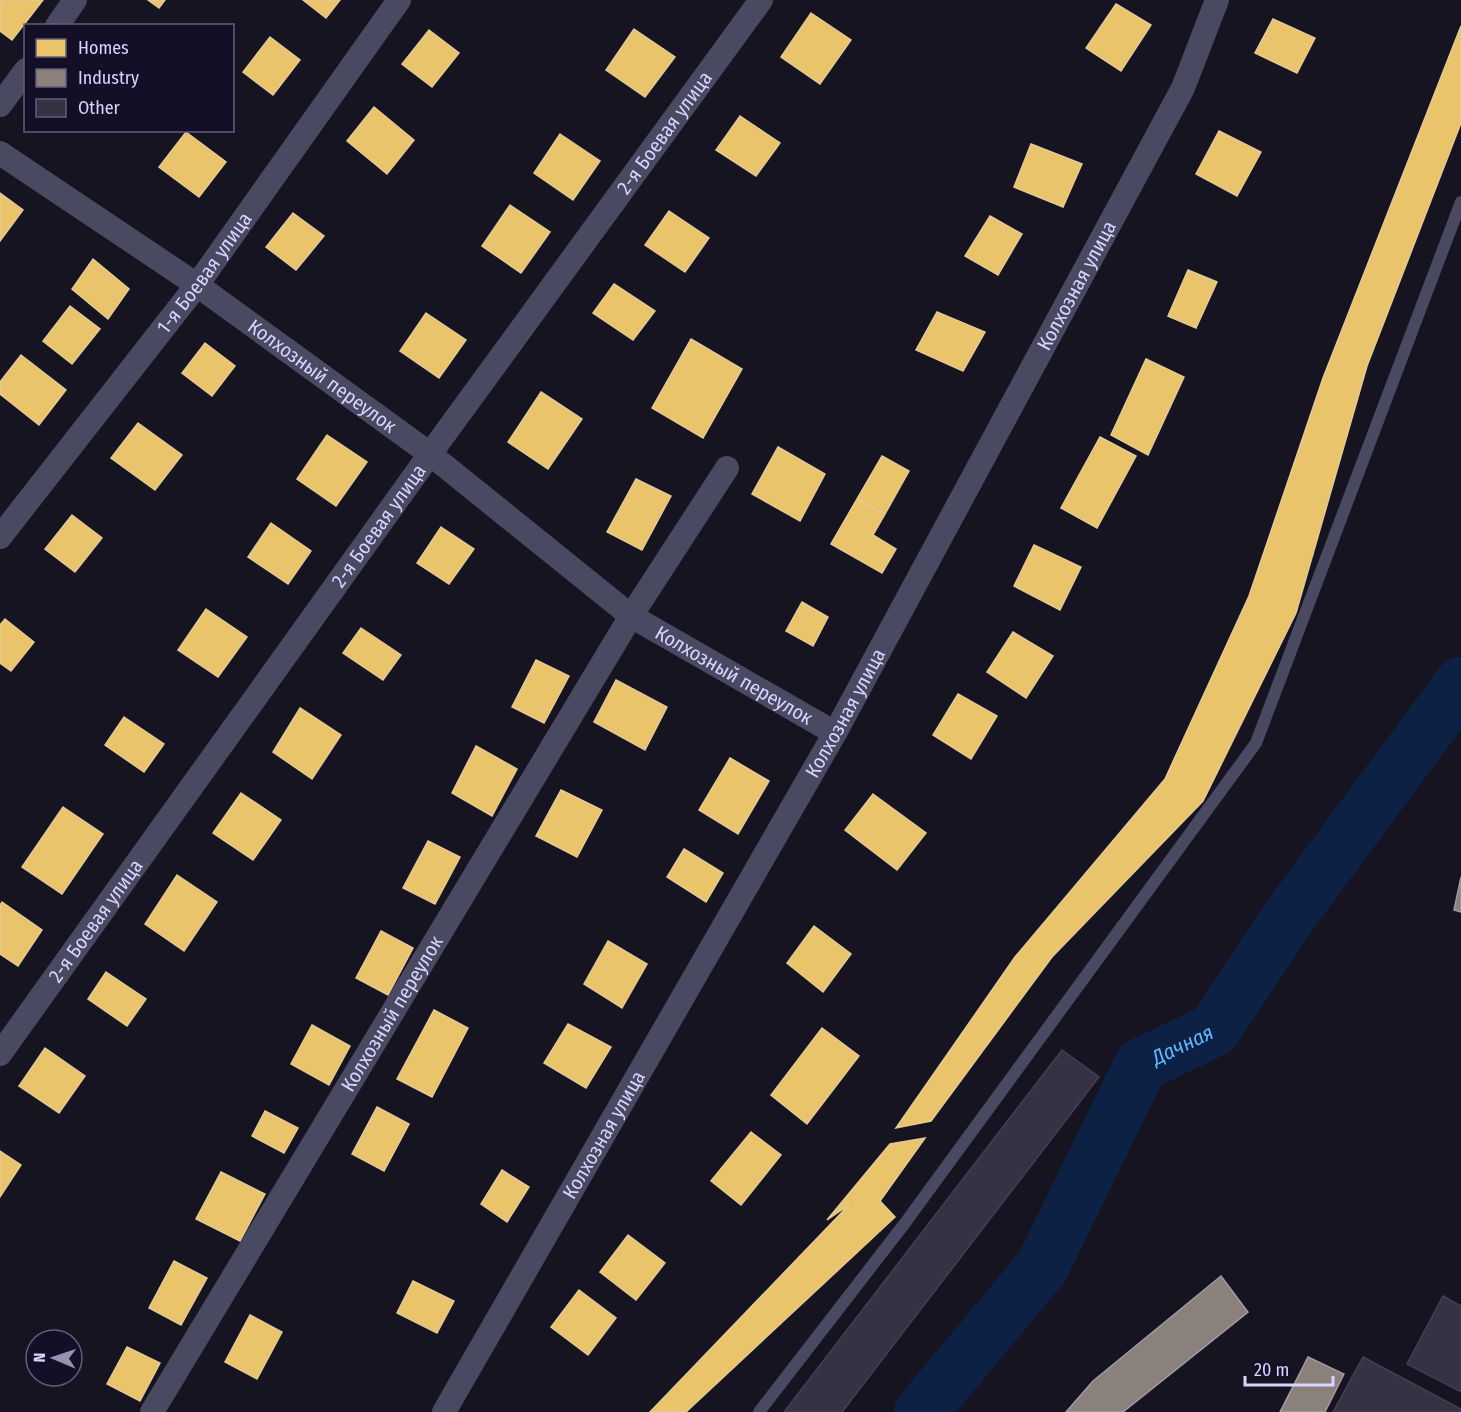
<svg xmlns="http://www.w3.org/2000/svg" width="1461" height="1412" viewBox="0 0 1461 1412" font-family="'Fira Sans Condensed',sans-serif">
  <rect width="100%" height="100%" fill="#161421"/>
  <path fill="#e9c46a" stroke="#e4c997" stroke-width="1.5" d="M0,0H43L12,40L0,31Z
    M148,0H165L159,8Z
    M303,0H340L326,18Z
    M1116,4L1151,25L1121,71L1086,48Z
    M811,13L851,40L820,84L781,57Z
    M1273,19L1315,38L1297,73L1255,53Z
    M1461,26V123L1367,366L1296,613L1203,801L1052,957L931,1121L896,1128L1015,957L1165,779L1249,596L1323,378Z
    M634,29L675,57L645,97L606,70Z
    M429,30L459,53L432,87L402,64Z
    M270,37L300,60L273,95L243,72Z
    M374,107L414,140L387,174L347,141Z
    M740,116L780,143L756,176L716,150Z
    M1219,131L1261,152L1237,196L1196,174Z
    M186,132L226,162L199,197L159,167Z
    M560,134L600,161L573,200L534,173Z
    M1031,144L1082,164L1063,207L1014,187Z
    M0,193L23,210L0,241Z
    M510,205L550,232L521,273L482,246Z
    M669,211L709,238L685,272L645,245Z
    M293,213L324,236L296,270L266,247Z
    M990,216L1022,234L998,275L965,256Z
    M93,259L129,289L108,319L72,289Z
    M1188,270L1217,282L1196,328L1168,316Z
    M614,284L655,311L633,340L593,313Z
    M70,306L100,329L72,364L43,341Z
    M937,312L985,332L963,371L916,350Z
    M426,313L466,340L439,378L400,351Z
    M691,339L742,369L703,438L652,408Z
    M205,343L235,366L212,396L182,373Z
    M21,355L66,390L39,425L0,394V382Z
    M1146,359L1184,377L1148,455L1111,435Z
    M541,392L582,419L548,469L508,442Z
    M138,423L182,455L155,490L111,458Z
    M327,435L367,462L336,506L297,479Z
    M1100,437L1136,456L1097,528L1061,508Z
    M778,447L825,474L800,521L752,494Z
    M882,456L909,471L885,514L857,499Z
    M636,479L671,496L642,550L607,532Z
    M857,499L885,514L873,535L896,549L882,573L831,544Z
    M72,515L102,538L75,572L45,549Z
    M271,523L311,551L288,584L248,557Z
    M441,527L474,549L449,584L417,563Z
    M1034,545L1081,567L1060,610L1014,586Z
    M802,602L828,617L813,646L786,631Z
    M206,609L247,637L218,677L178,650Z
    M5,619L34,642L11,671L0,663V625Z
    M361,628L401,655L383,680L343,653Z
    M1013,632L1053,656L1026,698L987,672Z
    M536,660L569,676L544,723L512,707Z
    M616,680L667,707L645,750L594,722Z
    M958,694L997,716L971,759L933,735Z
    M300,708L341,735L312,779L273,752Z
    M124,717L164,744L144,772L105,745Z
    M476,746L517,769L492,816L452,793Z
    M730,758L769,781L738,834L699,810Z
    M561,790L602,810L577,857L536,836Z
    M241,793L281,820L253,860L213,833Z
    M873,794L926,833L897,870L845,830Z
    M63,807L103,834L62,894L22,867Z
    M428,841L460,857L435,904L403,888Z
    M684,849L723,873L706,902L667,877Z
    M177,875L217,902L184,951L145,924Z
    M2,902L42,930L18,966L0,954V905Z
    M814,926L851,954L823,992L787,963Z
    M381,931L413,948L388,995L356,978Z
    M608,941L647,964L622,1008L584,984Z
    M106,972L146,999L127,1026L88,999Z
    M434,1010L468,1028L432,1097L397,1079Z
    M568,1024L611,1047L586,1088L544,1063Z
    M312,1025L350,1046L329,1085L291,1064Z
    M822,1028L859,1056L807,1124L771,1095Z
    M45,1048L85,1076L59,1113L19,1086Z
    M377,1107L409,1124L384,1171L352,1154Z
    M265,1111L298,1128L284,1153L252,1136Z
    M751,1132L781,1155L741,1205L711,1181Z
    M925,1138L880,1201L895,1217L686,1412H650L849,1205L827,1220L890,1144Z
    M0,1151L21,1165L0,1197Z
    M502,1170L529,1187L507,1222L481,1204Z
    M221,1172L265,1194L240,1241L196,1219Z
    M628,1235L665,1263L636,1300L600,1272Z
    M174,1261L207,1278L181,1325L149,1308Z
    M413,1281L454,1301L437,1333L397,1313Z
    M579,1290L616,1318L588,1355L551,1327Z
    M250,1315L282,1332L257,1379L225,1362Z
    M127,1347L160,1363L140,1401L107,1384Z"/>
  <path fill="#8a817c" stroke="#a29aa3" stroke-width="1.5" d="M1461,877V912L1454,910Z
    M1221,1276L1248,1312L1123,1412H1066L1093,1381Z
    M1308,1357L1344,1374L1325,1412H1280Z"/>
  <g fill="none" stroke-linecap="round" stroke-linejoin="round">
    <path stroke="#0d2144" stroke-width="54" id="s1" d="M921,1412L1042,1267L1141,1065L1214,1030L1288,918L1461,684"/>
  </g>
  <path fill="#343243" stroke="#433f54" stroke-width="1.5" d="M1062,1050L1099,1077L842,1412H784Z
    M1443,1296L1461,1306V1392L1407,1364Z
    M1363,1357L1461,1409V1412H1333Z"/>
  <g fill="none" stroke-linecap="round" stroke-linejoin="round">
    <path stroke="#4a4962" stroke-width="12" d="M759,1412L905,1223L1256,743L1461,202"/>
    <g stroke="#4a4962" stroke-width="24">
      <path d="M57,26L75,0"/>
      <path d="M0,105L26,70"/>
      <path id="s2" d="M0,153L197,285L430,454L631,616L835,733"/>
      <path id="s3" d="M0,537L197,285L399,0"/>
      <path id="s4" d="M0,1054L430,454L761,0"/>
      <path id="s5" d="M152,1412L631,616L727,468"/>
      <path id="s6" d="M444,1412L835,733L1183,88L1217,0"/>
    </g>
  </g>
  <g text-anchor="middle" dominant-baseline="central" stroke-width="6" stroke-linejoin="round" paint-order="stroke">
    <g font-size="20" fill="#d9d4ff" stroke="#130f26">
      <text stroke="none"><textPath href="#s4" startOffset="1136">2-я Боевая улица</textPath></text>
      <text stroke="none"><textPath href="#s3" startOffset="334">1-я Боевая улица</textPath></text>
      <text stroke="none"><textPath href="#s6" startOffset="1292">Колхозная улица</textPath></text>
      <text stroke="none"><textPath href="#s2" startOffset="392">Колхозный переулок</textPath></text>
      <text stroke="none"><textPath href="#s4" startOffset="650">2-я Боевая улица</textPath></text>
      <text stroke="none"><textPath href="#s2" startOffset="902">Колхозный переулок</textPath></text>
      <text stroke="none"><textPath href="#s6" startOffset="806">Колхозная улица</textPath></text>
      <text stroke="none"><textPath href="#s4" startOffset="164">2-я Боевая улица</textPath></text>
      <text stroke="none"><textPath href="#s5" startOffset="465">Колхозный переулок</textPath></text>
      <text stroke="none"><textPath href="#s6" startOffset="320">Колхозная улица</textPath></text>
    </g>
    <g font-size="21" font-style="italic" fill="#62b6ff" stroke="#130f26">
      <text stroke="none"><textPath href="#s1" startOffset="460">Дачная</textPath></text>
    </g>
  </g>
  <rect x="24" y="24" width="210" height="108" fill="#130f26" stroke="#625e7d" stroke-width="1.5"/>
  <rect x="36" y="39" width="30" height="18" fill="#e9c46a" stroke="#625e7d" stroke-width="1.5"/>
  <text x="78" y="54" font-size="18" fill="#d9d4ff">Homes</text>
  <rect x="36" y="69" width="30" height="18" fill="#8a817c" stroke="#625e7d" stroke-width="1.5"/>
  <text x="78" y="84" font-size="18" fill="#d9d4ff">Industry</text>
  <rect x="36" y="99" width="30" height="18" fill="#343243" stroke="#625e7d" stroke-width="1.5"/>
  <text x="78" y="114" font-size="18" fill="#d9d4ff">Other</text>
  <g transform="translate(54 1358) rotate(272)"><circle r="28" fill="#130f26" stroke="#625e7d" stroke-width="1.5"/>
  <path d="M0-4.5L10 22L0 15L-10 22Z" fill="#9591b1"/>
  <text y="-9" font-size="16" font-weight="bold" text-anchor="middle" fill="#d9d4ff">N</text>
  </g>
  <path d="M1245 1376v9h88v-9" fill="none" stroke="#d9d4ff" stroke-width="3"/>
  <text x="1254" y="1376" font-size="18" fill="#d9d4ff" stroke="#130f26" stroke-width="4.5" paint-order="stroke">20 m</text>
</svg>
